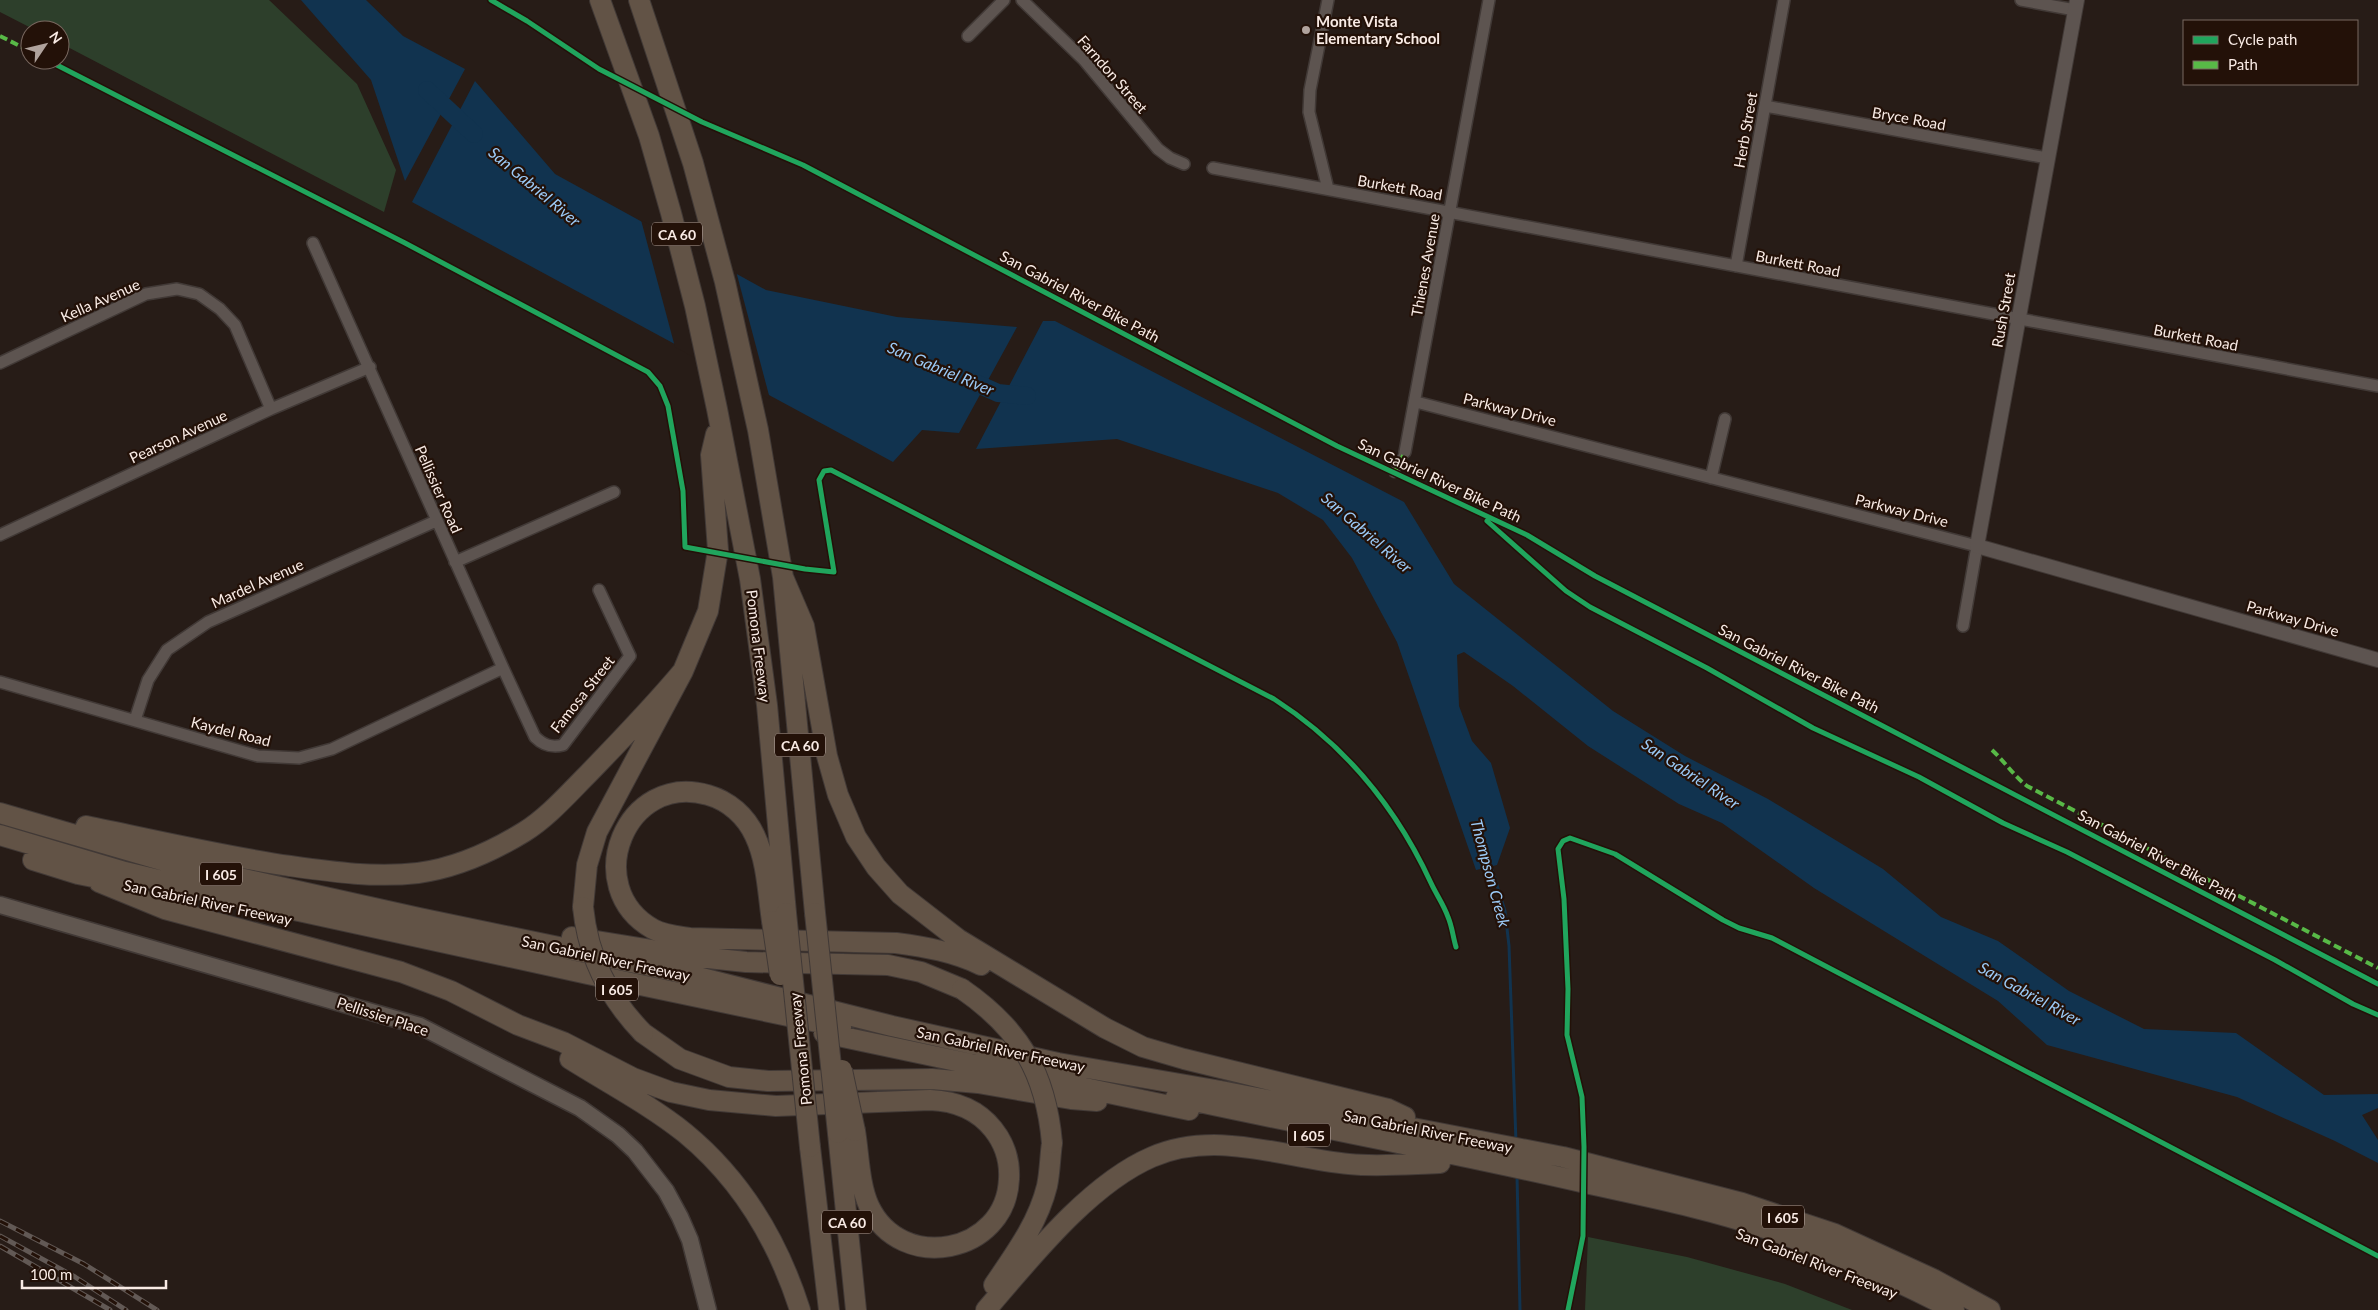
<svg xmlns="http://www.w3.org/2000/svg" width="2378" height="1310" viewBox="0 0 2378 1310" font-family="Lato,sans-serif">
  <rect width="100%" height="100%" fill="#271c17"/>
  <path fill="#2d3f2b" d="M0,0H269L357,84L396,170L384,212L60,43V30H35L0,12Z
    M1588,1237L1687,1257L1785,1284L1852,1310H1585Z"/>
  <path fill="#11334f" d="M301,0H366L403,36L465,69L405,181L371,80Z
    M475,81L555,174L766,290L897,317L1017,327L959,433L922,430L893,462L412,202Z
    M1043,321H1055L1404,502L1454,584L1613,711L1685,756L1768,799L1883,869L1941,917L1998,941L2069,991L2144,1029L2236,1033L2324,1095L2378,1094V1108L2362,1115L2378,1140V1163L2335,1141L2237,1097L2047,1045L1998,1001L1814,888L1722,823L1679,804L1588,746L1513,686L1464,652L1457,655L1459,706L1472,741L1491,763L1510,828L1497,865L1476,870L1397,642L1352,558L1323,520L1278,493L1117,439L976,449Z"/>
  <path fill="#271c17" d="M641,220L736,271L770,399L675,347Z"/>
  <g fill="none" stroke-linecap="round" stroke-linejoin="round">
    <path stroke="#11334f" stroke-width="3" d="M1490,863L1505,911L1509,946L1516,1142
      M1517,1176L1520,1310"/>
    <path stroke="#11334f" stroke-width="18" d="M427,90L474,134
      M964,378L998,393L1027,396"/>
    <defs>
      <path id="pedestrian" d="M1394,473L1405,452"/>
      <path id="minor" d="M1022,0L1084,60L1158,149L1170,158L1184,164
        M2021,0L2075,10
        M968,36L1004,0
        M1765,106L2047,158
        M1213,168L2378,386
        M1328,189L1309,112L1310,90L1328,0
        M313,243L503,668L535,737C543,745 551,748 563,745L630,656L599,590
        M1736,266L1784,0
        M0,363L146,294L177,289L199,294L220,309L235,325L271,409
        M1416,402L1977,546L1963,626
        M1405,452L1489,0
        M1711,478L1725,419
        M0,535L271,409L370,367
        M455,562L614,492
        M0,682L258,756L299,758L332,749L503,668
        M135,720L148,680L167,650L208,622L436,521"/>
      <path id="tertiary" d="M2077,0L1977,546L2378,660"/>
      <path id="secondary" d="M0,905L420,1026L580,1108L618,1135L635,1151L666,1191L680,1217L690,1240L708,1310"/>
      <path id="motorway" d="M600,0L649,136L671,213L695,306L717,409L750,579L767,705L786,913
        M639,0L693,163L725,282L758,430L783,577L815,913
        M783,577L804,626L827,756L838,795L856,837L876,867L900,894L958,939L1105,1028L1143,1047L1184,1059L1388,1109L1405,1117
        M0,813L168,862L419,918L674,971L892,1026L1058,1063L1221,1091L1563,1157L1742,1203L1835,1234L1933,1279L1990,1310
        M86,826C154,840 222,856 290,866C333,872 375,878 418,873C455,868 493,851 524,832C548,817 568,794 588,774C621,740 653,707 683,671
        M0,835L125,872L175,884L588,974L841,1027
        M33,860L78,874L113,881
        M99,882L165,909L401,972L451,991L518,1025L563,1042L633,1078L671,1092L709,1100L776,1106L930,1100C956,1101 977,1109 993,1129C1005,1144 1010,1161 1009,1179C1006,1254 901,1274 869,1206C859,1184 859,1155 855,1131
        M583,907L587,865L597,832L683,671L708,611L718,550L711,455L716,434
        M772,921C768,894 767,861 755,836C746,816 729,801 708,795C626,771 579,887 653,929C664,935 677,936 690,938L896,943C926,947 954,952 981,965
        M572,937L689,956L746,962L888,965L921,972L962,989
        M643,1033L680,1059L729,1077L768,1081L932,1079L978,1083L1071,1099L1097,1101
        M824,1033L1189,1110
        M570,1059C608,1083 650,1105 685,1133C742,1180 778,1241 800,1310
        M1176,1097C1313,1127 1453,1152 1590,1184C1649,1197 1710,1209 1768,1229C1831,1252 1894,1278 1954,1310
        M838,1133L856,1310
        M810,1147L829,1310
        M994,1285C1015,1254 1038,1223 1047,1186C1050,1172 1050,1157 1052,1143
        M986,1310C1030,1259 1089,1184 1152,1157C1216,1129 1284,1158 1349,1164C1378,1167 1410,1164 1440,1163"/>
    </defs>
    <use href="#pedestrian" stroke="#413936" stroke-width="11"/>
    <use href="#minor" stroke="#413936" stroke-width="14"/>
    <use href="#tertiary" stroke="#413936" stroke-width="16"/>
    <use href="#secondary" stroke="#413936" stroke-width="19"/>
    <use href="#motorway" stroke="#413936" stroke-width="22"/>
    <use href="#pedestrian" stroke="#5d5450" stroke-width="9"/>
    <use href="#minor" stroke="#5d5450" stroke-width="11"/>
    <use href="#tertiary" stroke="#5d5450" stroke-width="14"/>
    <use href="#secondary" stroke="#615750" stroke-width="16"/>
    <use href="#motorway" stroke="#625346" stroke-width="20"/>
    <defs>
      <path id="rail" d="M0,1221L84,1264L157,1310
        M0,1236L75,1277L126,1310
        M0,1246L110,1310"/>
    </defs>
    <use href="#rail" stroke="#625955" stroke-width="5"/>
    <use href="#rail" stroke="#231108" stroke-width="3" stroke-dasharray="9" stroke-linecap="butt"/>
    <defs>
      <path id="motorway-bridge" d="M583,907C588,957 608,997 643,1033
        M786,913L810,1147
        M815,913L838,1133
        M772,921L780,975
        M962,989C1020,1029 1046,1073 1052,1143
        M842,1070L855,1131"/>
    </defs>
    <use href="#motorway-bridge" stroke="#413936" stroke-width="22" stroke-linecap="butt"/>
    <use href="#motorway-bridge" stroke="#625346" stroke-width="20"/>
    <path stroke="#58b947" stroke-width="4" stroke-dasharray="8 4" stroke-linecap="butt" d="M0,36L30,51
      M1394,473L1405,452
      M1992,750C2005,762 2013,775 2027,786L2378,968"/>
    <defs>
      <path id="cycleway" d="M491,0L527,21L599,69L702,122L803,165L1337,446L1527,535L1595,576L2378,984
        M47,60L405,243L648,372L660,386L668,406L683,491L685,547L805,569L834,572L819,480L824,471L831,470L1274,699C1344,744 1396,807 1431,883C1436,894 1444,905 1448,917C1452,926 1453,937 1456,947
        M1487,521L1566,591L1590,607L1707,668L1813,728L1919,777L2003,823L2067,852L2275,960L2353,1004L2378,1015
        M1568,1310L1583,1236L1584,1147L1582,1097L1567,1035L1568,989L1564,899L1558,849L1563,841L1570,838L1615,854L1723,920L1739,928L1772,938L2378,1256"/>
    </defs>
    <use href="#cycleway" stroke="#231108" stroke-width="8"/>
    <use href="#cycleway" stroke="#20a55d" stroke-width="5"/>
  </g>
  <circle fill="#b0a39d" stroke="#231108" stroke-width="2" cx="1306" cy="30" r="5"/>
  <g text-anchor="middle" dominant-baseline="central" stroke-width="4.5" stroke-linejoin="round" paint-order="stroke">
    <g fill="#231108" stroke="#b9aaa3" stroke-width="1">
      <rect x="652" y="222.5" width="50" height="23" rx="4"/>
      <rect x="775" y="733.5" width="50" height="23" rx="4"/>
      <rect x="200" y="862.5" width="42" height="23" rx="4"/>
      <rect x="596" y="977.5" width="42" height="23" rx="4"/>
      <rect x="1288" y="1123.5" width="42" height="23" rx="4"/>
      <rect x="1762" y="1205.5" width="42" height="23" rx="4"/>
      <rect x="822" y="1210.5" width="50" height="23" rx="4"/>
    </g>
    <g font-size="14" font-weight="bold" fill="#f9ebe5">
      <text x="677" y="234">CA 60</text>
      <text x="800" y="745">CA 60</text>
      <text x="221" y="874">I 605</text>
      <text x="617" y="989">I 605</text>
      <text x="1309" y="1135">I 605</text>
      <text x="1783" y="1217">I 605</text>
      <text x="847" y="1222">CA 60</text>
    </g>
    <g font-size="15" font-weight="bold" fill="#f9ebe5" stroke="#231108" text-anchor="start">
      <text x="1316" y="21">Monte Vista<tspan x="1316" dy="17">Elementary School</tspan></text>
    </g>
    <g font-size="15" fill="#f9ebe5" stroke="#231108">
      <text transform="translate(1113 74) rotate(49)">Farndon Street</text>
      <text transform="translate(1909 118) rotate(10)">Bryce Road</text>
      <text transform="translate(1745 130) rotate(-80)">Herb Street</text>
      <text transform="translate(1400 187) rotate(10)">Burkett Road</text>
      <text transform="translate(1798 263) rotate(11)">Burkett Road</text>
      <text transform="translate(1425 265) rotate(-80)">Thienes Avenue</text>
      <text transform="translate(1080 296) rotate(28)">San Gabriel River Bike Path</text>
      <text transform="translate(100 300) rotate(-24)">Kella Avenue</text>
      <text transform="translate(2003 310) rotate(-80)">Rush Street</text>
      <text transform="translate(2196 337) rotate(11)">Burkett Road</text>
      <text transform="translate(1510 409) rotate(14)">Parkway Drive</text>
      <text transform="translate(178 436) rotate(-25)">Pearson Avenue</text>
      <text transform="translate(1440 480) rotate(25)">San Gabriel River Bike Path</text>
      <text transform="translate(439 489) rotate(66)">Pellissier Road</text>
      <text transform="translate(1902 510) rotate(14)">Parkway Drive</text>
      <text transform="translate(257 583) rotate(-24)">Mardel Avenue</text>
      <text transform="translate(2293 618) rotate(16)">Parkway Drive</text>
      <text transform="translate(759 646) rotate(83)">Pomona Freeway</text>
      <text transform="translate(1799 668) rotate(27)">San Gabriel River Bike Path</text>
      <text transform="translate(582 694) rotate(-52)">Famosa Street</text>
      <text transform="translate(231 731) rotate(14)">Kaydel Road</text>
      <text transform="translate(2158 855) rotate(28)">San Gabriel River Bike Path</text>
      <text transform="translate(208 902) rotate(12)">San Gabriel River Freeway</text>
      <text transform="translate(606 958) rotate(12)">San Gabriel River Freeway</text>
      <text transform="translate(383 1016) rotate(18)">Pellissier Place</text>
      <text transform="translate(800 1049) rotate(-96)">Pomona Freeway</text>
      <text transform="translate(1001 1049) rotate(12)">San Gabriel River Freeway</text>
      <text transform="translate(1428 1131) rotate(11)">San Gabriel River Freeway</text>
      <text transform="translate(1817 1263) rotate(21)">San Gabriel River Freeway</text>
    </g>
    <g font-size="16" font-style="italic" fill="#9bcaf7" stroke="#231108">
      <text transform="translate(535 186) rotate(40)">San Gabriel River</text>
      <text transform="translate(941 368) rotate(23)">San Gabriel River</text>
      <text transform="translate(1367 532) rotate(41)">San Gabriel River</text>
      <text transform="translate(1691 773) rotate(34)">San Gabriel River</text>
      <text transform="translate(1491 873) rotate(75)">Thompson Creek</text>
      <text transform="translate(2030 993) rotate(29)">San Gabriel River</text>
    </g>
  </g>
  <rect x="2183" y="20" width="175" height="65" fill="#231108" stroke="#796860"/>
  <rect x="2193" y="36" width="25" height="8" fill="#20a55d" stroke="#796860"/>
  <text x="2228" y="45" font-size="15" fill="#f9ebe5">Cycle path</text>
  <rect x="2193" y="61" width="25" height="8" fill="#58b947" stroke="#796860"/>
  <text x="2228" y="70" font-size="15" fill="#f9ebe5">Path</text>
  <g transform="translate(45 45) rotate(55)"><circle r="24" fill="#231108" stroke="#796860"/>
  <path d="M0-4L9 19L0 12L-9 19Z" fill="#b0a39d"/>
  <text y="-8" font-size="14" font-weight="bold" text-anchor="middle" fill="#f9ebe5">N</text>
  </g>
  <path d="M22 1280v8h144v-8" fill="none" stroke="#f9ebe5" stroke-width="2.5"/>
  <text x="30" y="1280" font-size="15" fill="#f9ebe5" stroke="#231108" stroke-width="4" paint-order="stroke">100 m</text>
</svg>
